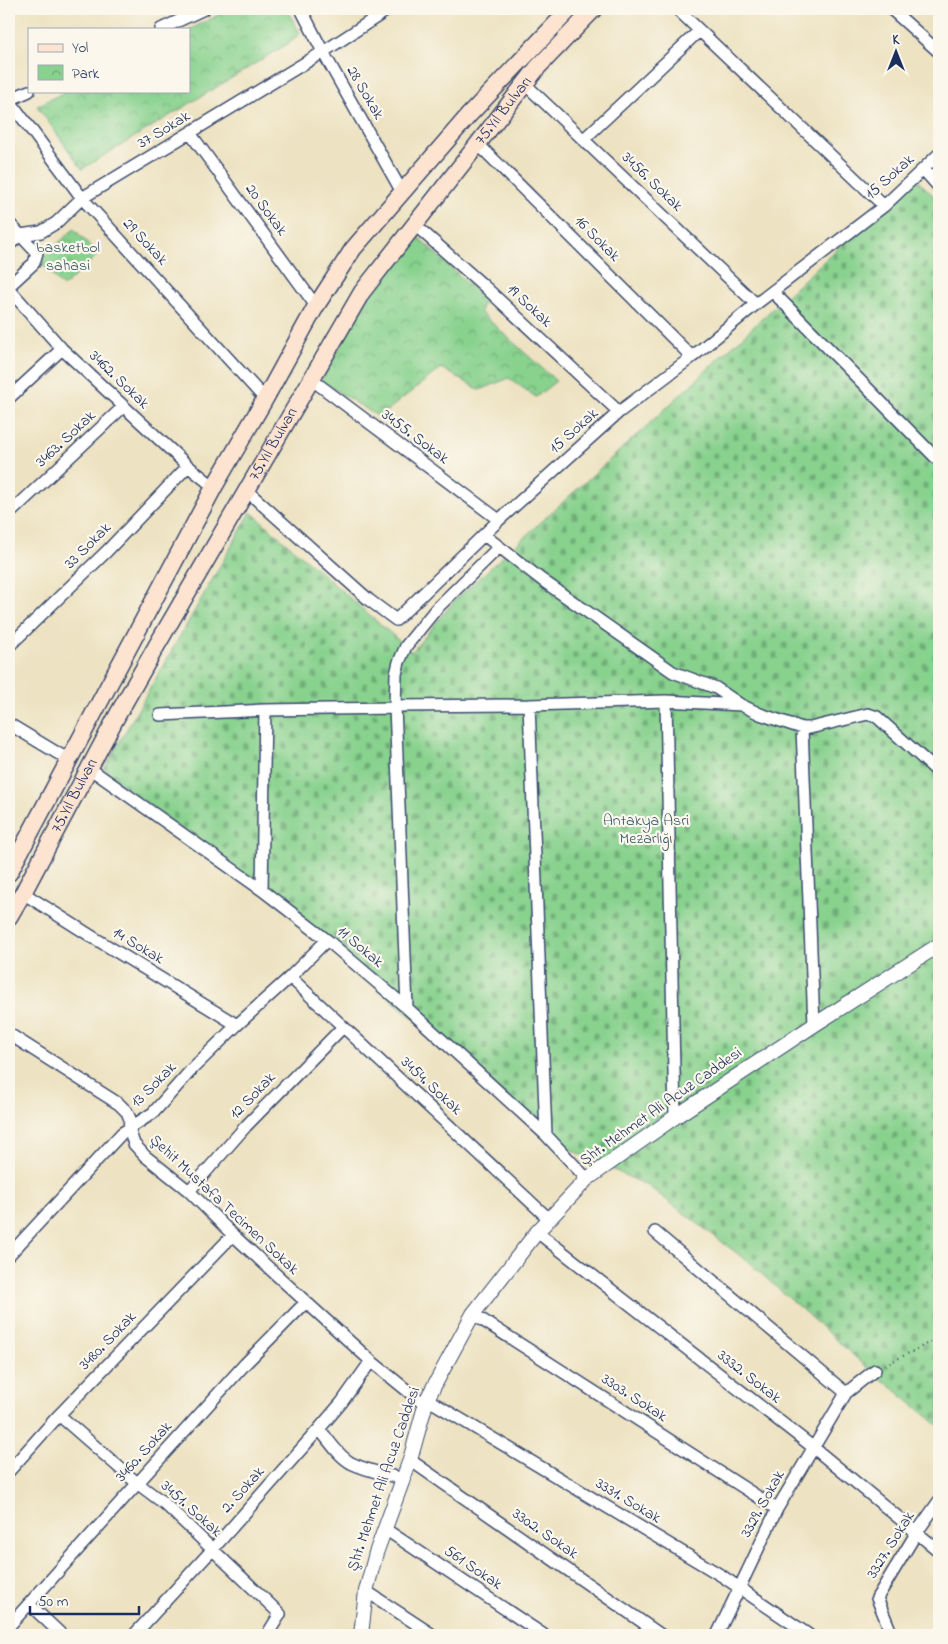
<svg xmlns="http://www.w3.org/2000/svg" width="948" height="1644" viewBox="0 0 948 1644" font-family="'Indie Flower',sans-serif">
  <defs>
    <pattern id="cemetery-stones" width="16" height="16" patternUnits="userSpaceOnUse" patternTransform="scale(1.25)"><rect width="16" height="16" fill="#88d28e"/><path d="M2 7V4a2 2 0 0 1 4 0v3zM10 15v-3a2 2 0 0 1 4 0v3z" fill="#6eab77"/></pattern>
    <pattern id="park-crowns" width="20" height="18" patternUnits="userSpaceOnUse" patternTransform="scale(1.25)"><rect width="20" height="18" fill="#88d28e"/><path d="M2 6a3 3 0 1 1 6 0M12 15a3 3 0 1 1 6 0" fill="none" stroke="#6eab77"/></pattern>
  </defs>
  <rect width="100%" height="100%" fill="#fbf7ec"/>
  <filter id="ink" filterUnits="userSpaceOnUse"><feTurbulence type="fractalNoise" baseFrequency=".02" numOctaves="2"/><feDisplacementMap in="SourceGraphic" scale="10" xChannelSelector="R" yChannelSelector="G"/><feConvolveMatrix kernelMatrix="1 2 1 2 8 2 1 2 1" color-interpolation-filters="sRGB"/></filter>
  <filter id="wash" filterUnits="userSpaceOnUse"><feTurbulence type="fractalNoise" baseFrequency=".0096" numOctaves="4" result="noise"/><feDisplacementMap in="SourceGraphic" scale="20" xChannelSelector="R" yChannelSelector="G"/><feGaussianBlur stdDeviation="1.12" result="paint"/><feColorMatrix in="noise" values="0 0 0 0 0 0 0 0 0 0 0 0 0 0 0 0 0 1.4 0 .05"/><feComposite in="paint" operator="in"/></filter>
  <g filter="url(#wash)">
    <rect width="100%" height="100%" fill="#ede2c1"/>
    <path fill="url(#cemetery-stones)" stroke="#528076" d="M914,177L939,201V1426L861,1362L746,1260L648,1186L567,1148L262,890L112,777L104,769L251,512L412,652L455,600L649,424Z"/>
    <path fill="url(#park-crowns)" stroke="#528076" d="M230,9H287L300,33L294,40L82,169L37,106L66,91H189V30Z
      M74,229L98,254L63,287L39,261Z
      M416,235L484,299L480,312L556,381L536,397L509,378L480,390L441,368L379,417L321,381L368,297Z"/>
  </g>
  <g filter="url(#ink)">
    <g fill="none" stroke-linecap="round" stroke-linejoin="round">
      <defs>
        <path id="minor" d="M301,9L323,52L402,192
          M677,9L884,206
          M891,9L939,52
          M161,29L204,9
          M525,84L756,304
          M9,100L82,198L265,399
          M9,100L29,91
          M190,133L316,306
          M584,139L699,31
          M478,144L692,357
          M923,169L939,187
          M9,223L37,253L34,263L9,286
          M415,225L484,286L619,412
          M9,245L20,235L41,232L56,223L82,198L323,52L389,9
          M9,289L62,349L188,466L214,487
          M773,292L939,461
          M311,379L499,520
          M9,398L62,349
          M246,490L369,600L396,620L499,520L619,412L692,357L756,304L884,206L939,154
          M9,514L123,407
          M484,535L542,580L673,672L716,688L741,705L760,714L802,728H810L868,714L877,717L939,773
          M9,646L107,551L188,466
          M666,701L675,1117
          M529,705L546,1135
          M160,715L265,710L395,708V706L529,705L666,701L741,705
          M9,724L69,760
          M802,728L814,1025
          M89,768L262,890L327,940L407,1008L546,1135L587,1179
          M262,890L265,710
          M23,893L91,936L237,1025
          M290,977L549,1219
          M407,1008L395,706L396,674L399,662L406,646L436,609L499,547
          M9,1034L119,1104L127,1112L130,1119L129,1129L134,1144L145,1156L189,1191L233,1235L306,1302L371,1361L425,1405
          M189,1191L246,1126L343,1027
          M537,1232L814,1448L939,1551
          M655,1232L846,1393
          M9,1255L122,1133L153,1113L193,1068L237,1025L290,977L327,940
          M473,1314L777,1509
          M427,1399L722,1576L809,1635
          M59,1415L137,1483L165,1504L280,1614L267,1635
          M319,1429C329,1440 338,1456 351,1463C367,1471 386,1474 403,1479
          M410,1460L661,1635
          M9,1471L59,1415L233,1235
          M385,1529L544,1635
          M366,1591L433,1635
          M29,1604L62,1635
          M9,1626L245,1364L306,1302
          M134,1635L212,1550L319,1429L342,1402L371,1361
          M717,1635L777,1509L846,1393L875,1370
          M892,1635L877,1598L917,1532L939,1501"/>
        <path id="tertiary" d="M361,1635L366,1591L376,1553L410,1460L427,1399L473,1314L537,1232L587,1179L675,1117L814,1025L939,945"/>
        <g id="secondary">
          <path d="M9,873L214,487L265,399L316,306L353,249L469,115L570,9"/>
          <path id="s1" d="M9,917L23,893L118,714L157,645L362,292L538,67L594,9"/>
        </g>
      </defs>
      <use href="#minor" stroke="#3a4a6d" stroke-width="14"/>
      <use href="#tertiary" stroke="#3a4a6d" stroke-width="16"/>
      <use href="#secondary" stroke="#3a4a6d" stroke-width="19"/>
      <path stroke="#3a4a6d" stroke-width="2.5" stroke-dasharray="1 4" stroke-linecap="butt" d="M885,1365L939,1338"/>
      <use href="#minor" stroke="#fff" stroke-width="11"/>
      <use href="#tertiary" stroke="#fff" stroke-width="14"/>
      <use href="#secondary" stroke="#fde4d1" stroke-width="16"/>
    </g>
  </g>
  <g text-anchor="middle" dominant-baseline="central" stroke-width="4.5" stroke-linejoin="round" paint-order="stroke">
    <g font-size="16" fill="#1b2f5e" stroke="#fbf7ec">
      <text transform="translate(365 93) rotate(60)">28 Sokak</text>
      <text stroke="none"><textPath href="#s1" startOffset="948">75.Yıl Bulvarı</textPath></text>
      <text transform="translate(164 130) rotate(-31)">37 Sokak</text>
      <text transform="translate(890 177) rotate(-42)">15 Sokak</text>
      <text transform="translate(652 182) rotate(44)">3456. Sokak</text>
      <text transform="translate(266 210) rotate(54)">20 Sokak</text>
      <text transform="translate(597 239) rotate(45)">16 Sokak</text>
      <text transform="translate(145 242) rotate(47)">29 Sokak</text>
      <text transform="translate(529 306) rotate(43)">19 Sokak</text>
      <text transform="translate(119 380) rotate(44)">3462. Sokak</text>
      <text transform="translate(574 431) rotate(-42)">15 Sokak</text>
      <text transform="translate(415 437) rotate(37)">3455. Sokak</text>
      <text transform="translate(66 439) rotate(-43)">3463. Sokak</text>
      <text stroke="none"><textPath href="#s1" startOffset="542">75.Yıl Bulvarı</textPath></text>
      <text transform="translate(88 546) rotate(-45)">33 Sokak</text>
      <text stroke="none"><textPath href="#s1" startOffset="138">75.Yıl Bulvarı</textPath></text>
      <text transform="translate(138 946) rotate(31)">14 Sokak</text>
      <text transform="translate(360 947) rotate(40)">11 Sokak</text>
      <text transform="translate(154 1085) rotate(-45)">13 Sokak</text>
      <text transform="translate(431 1086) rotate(43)">3454. Sokak</text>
      <text transform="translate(253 1096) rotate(-46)">12 Sokak</text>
      <text transform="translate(661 1107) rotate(-35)">Şht. Mehmet Ali Acuz Caddesi</text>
      <text transform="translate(224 1205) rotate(43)">Şehit Mustafa Tecimen Sokak</text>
      <text transform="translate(108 1341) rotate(-46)">3480. Sokak</text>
      <text transform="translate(749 1377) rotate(38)">3332. Sokak</text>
      <text transform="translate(634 1398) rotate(33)">3303. Sokak</text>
      <text transform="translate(144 1452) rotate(-48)">3460. Sokak</text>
      <text transform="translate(384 1479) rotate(-71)">Şht. Mehmet Ali Acuz Caddesi</text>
      <text transform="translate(243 1490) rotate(-48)">2. Sokak</text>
      <text transform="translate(628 1501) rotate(31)">3331. Sokak</text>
      <text transform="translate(763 1504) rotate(-61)">3329. Sokak</text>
      <text transform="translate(191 1509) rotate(42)">3451. Sokak</text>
      <text transform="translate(545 1534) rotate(35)">3302. Sokak</text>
      <text transform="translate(891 1545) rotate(-58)">3327. Sokak</text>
      <text transform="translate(473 1568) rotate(34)">561 Sokak</text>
    </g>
    <g font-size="16" fill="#36586a" stroke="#fbf7ec">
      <text x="68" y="248">basketbol<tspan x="68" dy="18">sahasi</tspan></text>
      <text x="646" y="821">Antakya Asri<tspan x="646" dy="18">Mezarlığı</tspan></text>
    </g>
  </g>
  <rect width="948" height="1644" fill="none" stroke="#fbf7ec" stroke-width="30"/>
  <rect x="28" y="28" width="162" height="65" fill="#fbf7ec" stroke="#a1a7b3"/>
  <rect x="38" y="44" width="25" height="8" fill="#fde4d1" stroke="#a1a7b3"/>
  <text x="72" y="52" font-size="15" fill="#1b2f5e">Yol</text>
  <rect x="38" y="65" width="25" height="15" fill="url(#park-crowns)" stroke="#a1a7b3"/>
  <text x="72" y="78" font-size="15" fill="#1b2f5e">Park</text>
  <g transform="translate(896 52)" stroke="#fbf7ec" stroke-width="4" paint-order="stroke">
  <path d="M0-4L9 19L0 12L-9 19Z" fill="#1b2f5e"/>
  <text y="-8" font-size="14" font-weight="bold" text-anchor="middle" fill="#1b2f5e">K</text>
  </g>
  <path d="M30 1606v8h109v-8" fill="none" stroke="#1b2f5e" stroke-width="2.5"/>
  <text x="38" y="1606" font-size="15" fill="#1b2f5e" stroke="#fbf7ec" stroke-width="4" paint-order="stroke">50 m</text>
</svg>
